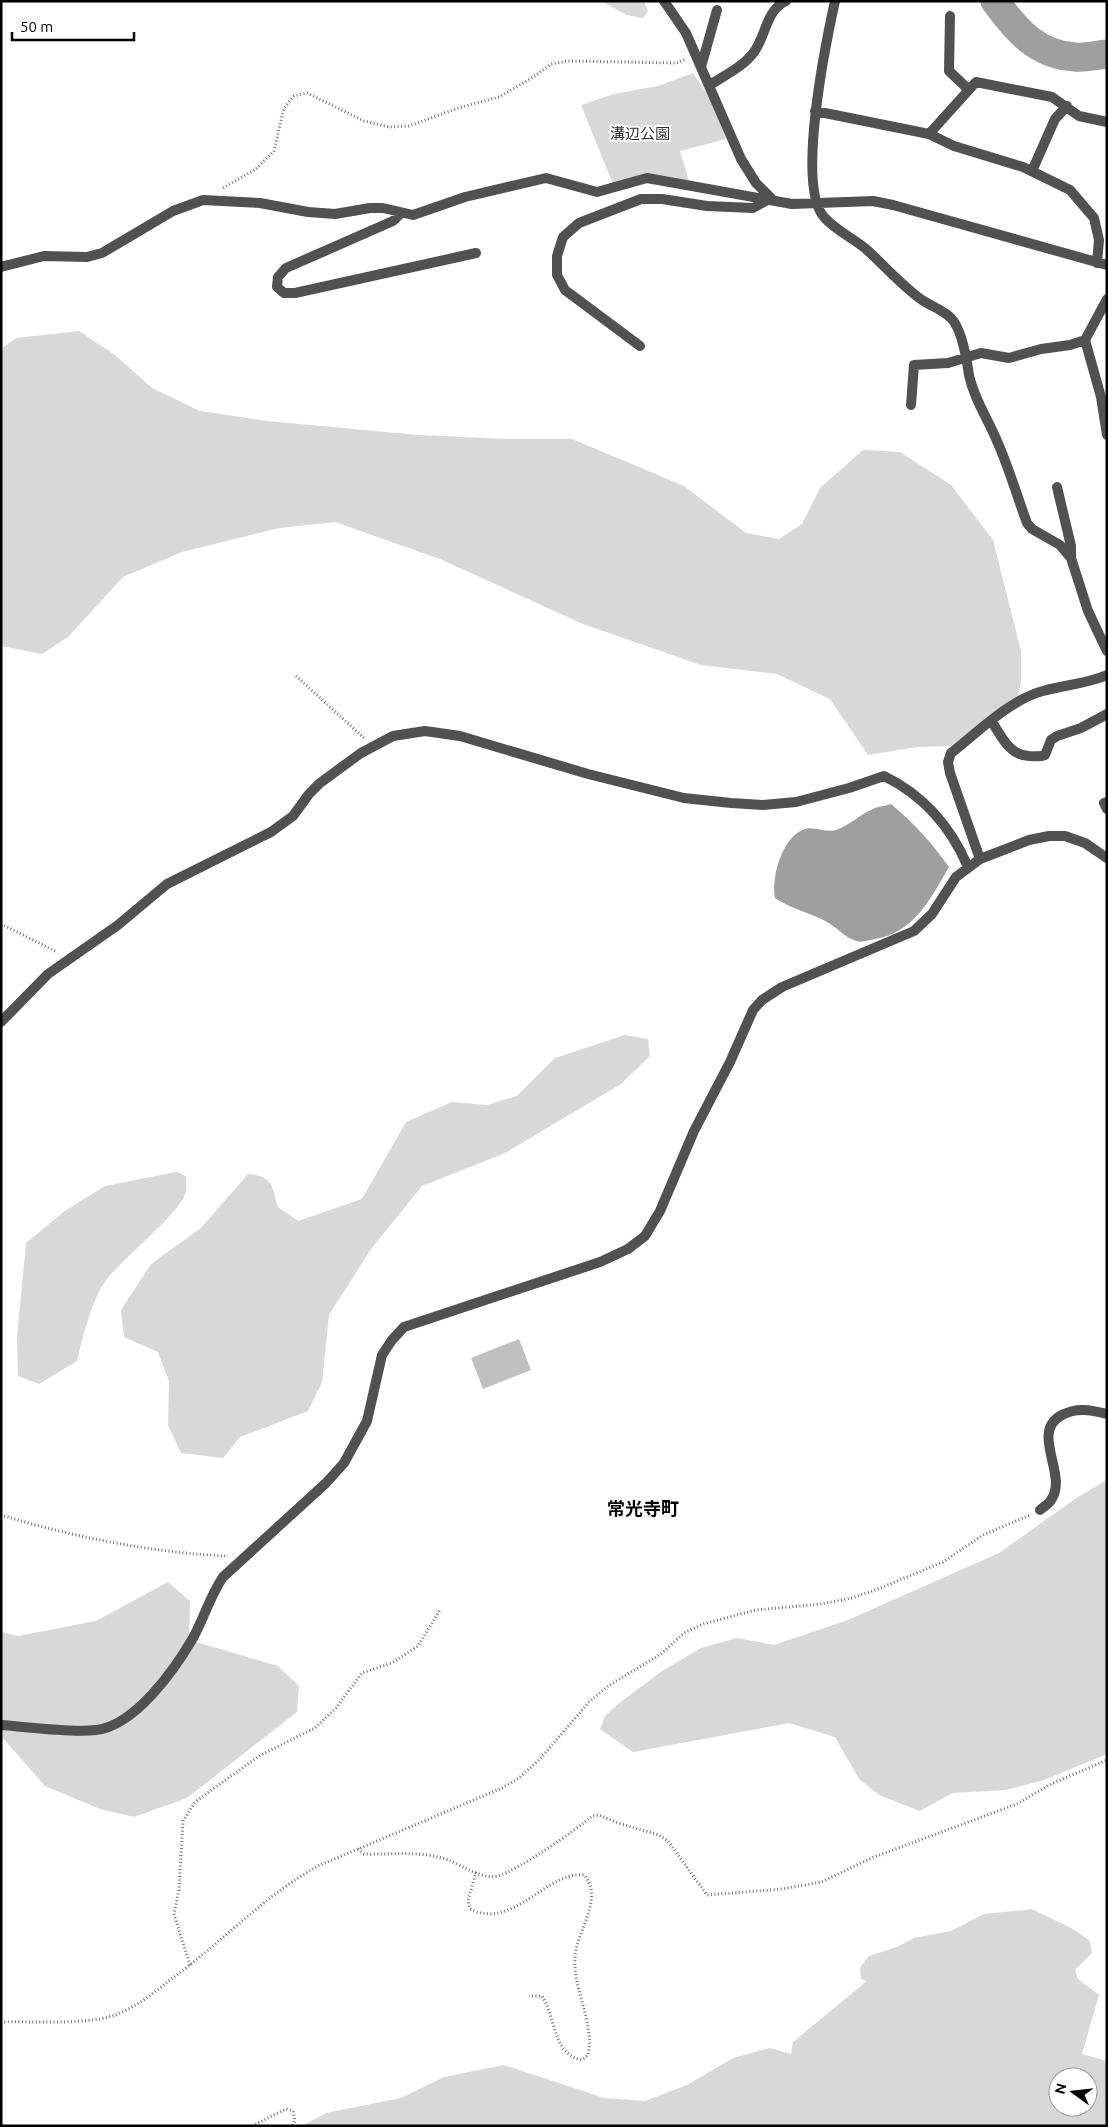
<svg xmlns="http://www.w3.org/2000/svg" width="1108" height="2127" viewBox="0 0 1108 2127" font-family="Ubuntu,'Noto Sans JP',sans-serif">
  <rect width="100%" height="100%" fill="#fff"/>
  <path fill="#d8d8d8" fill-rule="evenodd" d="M601,1H644L648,12L643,18L627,15Z
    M693,73L712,101L726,139L680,151L689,181L646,174L613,184L581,105L614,94L658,86Z
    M79,331L115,355L152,388L200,411L267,421L419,435L506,439H572L684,486L746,533L779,539L802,524L820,488L863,450L900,452L951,485L993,540L1021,651V681L1018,697L951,746L917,747L868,755L830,699L777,674L701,665L583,624L440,559L335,522L279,528L182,552L123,577L68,637L42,654L1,646V349L16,338Z
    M625,1035L648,1039L650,1056L621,1084L505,1153L422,1186L371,1249L329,1315L322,1382L308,1411L240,1437L223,1458L181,1453L168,1425L169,1381L158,1352L124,1337L121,1310L151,1264L201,1228L248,1174C273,1176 272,1186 278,1207L298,1221L362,1199L406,1122L452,1102L487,1105L517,1096L555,1058Z
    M176,1172L186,1176C186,1181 187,1187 186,1191C183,1211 123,1258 107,1279C92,1298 83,1337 77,1361L39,1384L18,1376L17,1337L26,1243L65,1211L105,1186Z
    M1107,1480V1754L1044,1780L1006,1790L952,1793L920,1811L879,1795L859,1779L835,1737L789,1723L633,1752L600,1729L605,1716L618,1704L662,1671L701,1648L737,1638L774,1645L848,1620L999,1553L1078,1497Z
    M168,1582L190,1601L189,1640L278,1666L299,1686L297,1712L187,1798L134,1817L100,1809L45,1786L1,1736V1632L18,1636L96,1621Z
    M1032,1909L1073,1929L1090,1941L1092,1953L1075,1970L1078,1979L1099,1995L1082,2054L1107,2061V2126H302L326,2113L401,2098L444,2077L504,2065L604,2098L645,2101L687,2085L733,2058L770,2048L791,2054L793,2042L867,1981L861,1979L860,1968L869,1956L897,1947L914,1938L951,1931L984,1914ZM1058,2077H1088V2107H1058Z"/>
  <path fill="#9f9f9f" d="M891,804C914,823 932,843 949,867C931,898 914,933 875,939C869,940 862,943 856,941C844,937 838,928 827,922C809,912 793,910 775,898C771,878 782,836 805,829C814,826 826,833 836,830C850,825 859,815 873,809C878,806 886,806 891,804Z"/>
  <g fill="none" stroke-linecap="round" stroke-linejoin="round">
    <path stroke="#9f9f9f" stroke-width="29" d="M995,1C1016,30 1037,55 1075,57C1085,58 1097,55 1107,54"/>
  </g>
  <path fill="#c0c0c0" d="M519,1339L531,1370L483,1389L471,1358Z"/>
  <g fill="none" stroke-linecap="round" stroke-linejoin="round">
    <path stroke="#737373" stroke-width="3" stroke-dasharray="1 2.5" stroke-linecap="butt" d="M223,188L256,169L274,151L284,108L294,96L307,93L364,121L389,127L409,126L458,108L499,97L532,78L551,64L568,61L677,63L686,59
      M296,676L364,738
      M1,924L57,952
      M1,1515C73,1537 154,1553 228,1556
      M358,1849L364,1854C393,1855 420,1850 448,1860C462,1865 482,1880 498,1876C516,1871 577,1830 592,1816L599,1815L618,1823L659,1835L668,1841L707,1895L782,1889L821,1882L874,1857L1017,1804L1051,1784L1107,1760
      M476,1872L468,1901L470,1909C513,1931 546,1871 584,1875C605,1898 576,1931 575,1958C573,1991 595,2022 588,2055L582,2060C552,2054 556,2017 542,1996H529
      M190,1965L174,1914L179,1890L183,1821L195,1802L259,1756L315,1728L336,1708L362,1673L392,1663L418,1646L440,1610
      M1,2022C32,2021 84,2025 112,2016C133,2009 153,1994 170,1980C220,1944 265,1895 318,1866L502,1788L519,1778L540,1759L589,1702L608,1686L661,1654L684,1633L703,1624L756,1610L821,1604L852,1598L878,1589L943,1562L983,1535L1030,1515
      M252,2126L286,2109L293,2111L295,2121L292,2126"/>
    <path stroke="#515151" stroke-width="10" d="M664,1L686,33L741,159L756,183L771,198
      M835,1C826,42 796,186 824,217C835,230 853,238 866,249C885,266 901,285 922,300C931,306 943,310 951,318C962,329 967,361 969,375C974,399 988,419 997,441C1009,468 1017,496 1027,523L1032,529L1060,545L1071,558L1088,611L1107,651
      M950,16L949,71L968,89
      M701,67L717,10
      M710,85C725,75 743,67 754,52C766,36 766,10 786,1
      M815,111L929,134L954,146L1023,167L1070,190L1094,218L1099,240L1097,263
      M929,134L976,82L1052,97L1079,116L1107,122
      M1032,171L1055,119L1067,106
      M400,214L393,221L286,268L278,277L277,287L284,293H295L476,253
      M1,267L44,256L87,257L102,253L173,211L203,200L260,203L308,212L335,214L370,208H383L413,215L465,197L546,178L597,192L647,178L792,204L873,201L893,205L1107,265
      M1085,340L1101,397L1107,435
      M640,346L565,290L557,275V256L563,237L579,223L641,199H662L707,206L753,208L771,198
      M911,405L914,365L948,363L981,353L1009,358L1041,349L1070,345L1085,340L1107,299
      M1057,487L1071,546V558
      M992,722C1002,737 1009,755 1029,756C1035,756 1040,757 1045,755L1051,740L1057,736L1081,728L1107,714
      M1107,802L1104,803L1107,809
      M980,859L950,773L948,762L951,753C977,733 1011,699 1043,691C1064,685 1086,684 1107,675
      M1,1022L48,974L118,925L167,884L271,832L293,816L309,794L320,783L361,753L393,736L425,731L460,736L588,774L684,798L731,803L763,805L796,802L849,788L884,776C923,795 951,827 968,867
      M1040,1510C1043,1507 1049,1504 1051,1500C1069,1475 1029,1432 1062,1415C1077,1407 1091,1410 1107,1414
      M1,1725C29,1727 70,1733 96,1730C135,1726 175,1669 193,1638C204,1618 210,1596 223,1577L326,1483L344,1463L367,1421L382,1355L392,1340L404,1327L600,1262L628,1249L645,1236L660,1211L694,1131L730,1062L753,1010L762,1000L782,987L914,931L932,914L956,877L980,859L1029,840L1049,836H1065L1085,843L1107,858"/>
  </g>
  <g text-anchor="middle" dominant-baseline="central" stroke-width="4" stroke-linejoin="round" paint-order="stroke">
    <g font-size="15" fill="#2f2f2f" stroke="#fff">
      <text x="640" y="133">溝辺公園</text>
    </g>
    <g font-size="18" font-weight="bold" fill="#000" stroke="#fff">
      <text x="643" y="1508">常光寺町</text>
    </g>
  </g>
  <rect width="1108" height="2127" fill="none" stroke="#000000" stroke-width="5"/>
  <g transform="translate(1073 2092) rotate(285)"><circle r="24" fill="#ffffff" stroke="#999999"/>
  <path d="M0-4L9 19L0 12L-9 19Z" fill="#000000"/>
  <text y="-8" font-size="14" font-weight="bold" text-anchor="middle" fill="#000000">N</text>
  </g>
  <path d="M12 32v8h122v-8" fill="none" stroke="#000000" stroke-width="2.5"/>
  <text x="20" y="32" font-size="15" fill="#000000" stroke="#ffffff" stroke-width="4" paint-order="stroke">50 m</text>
</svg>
